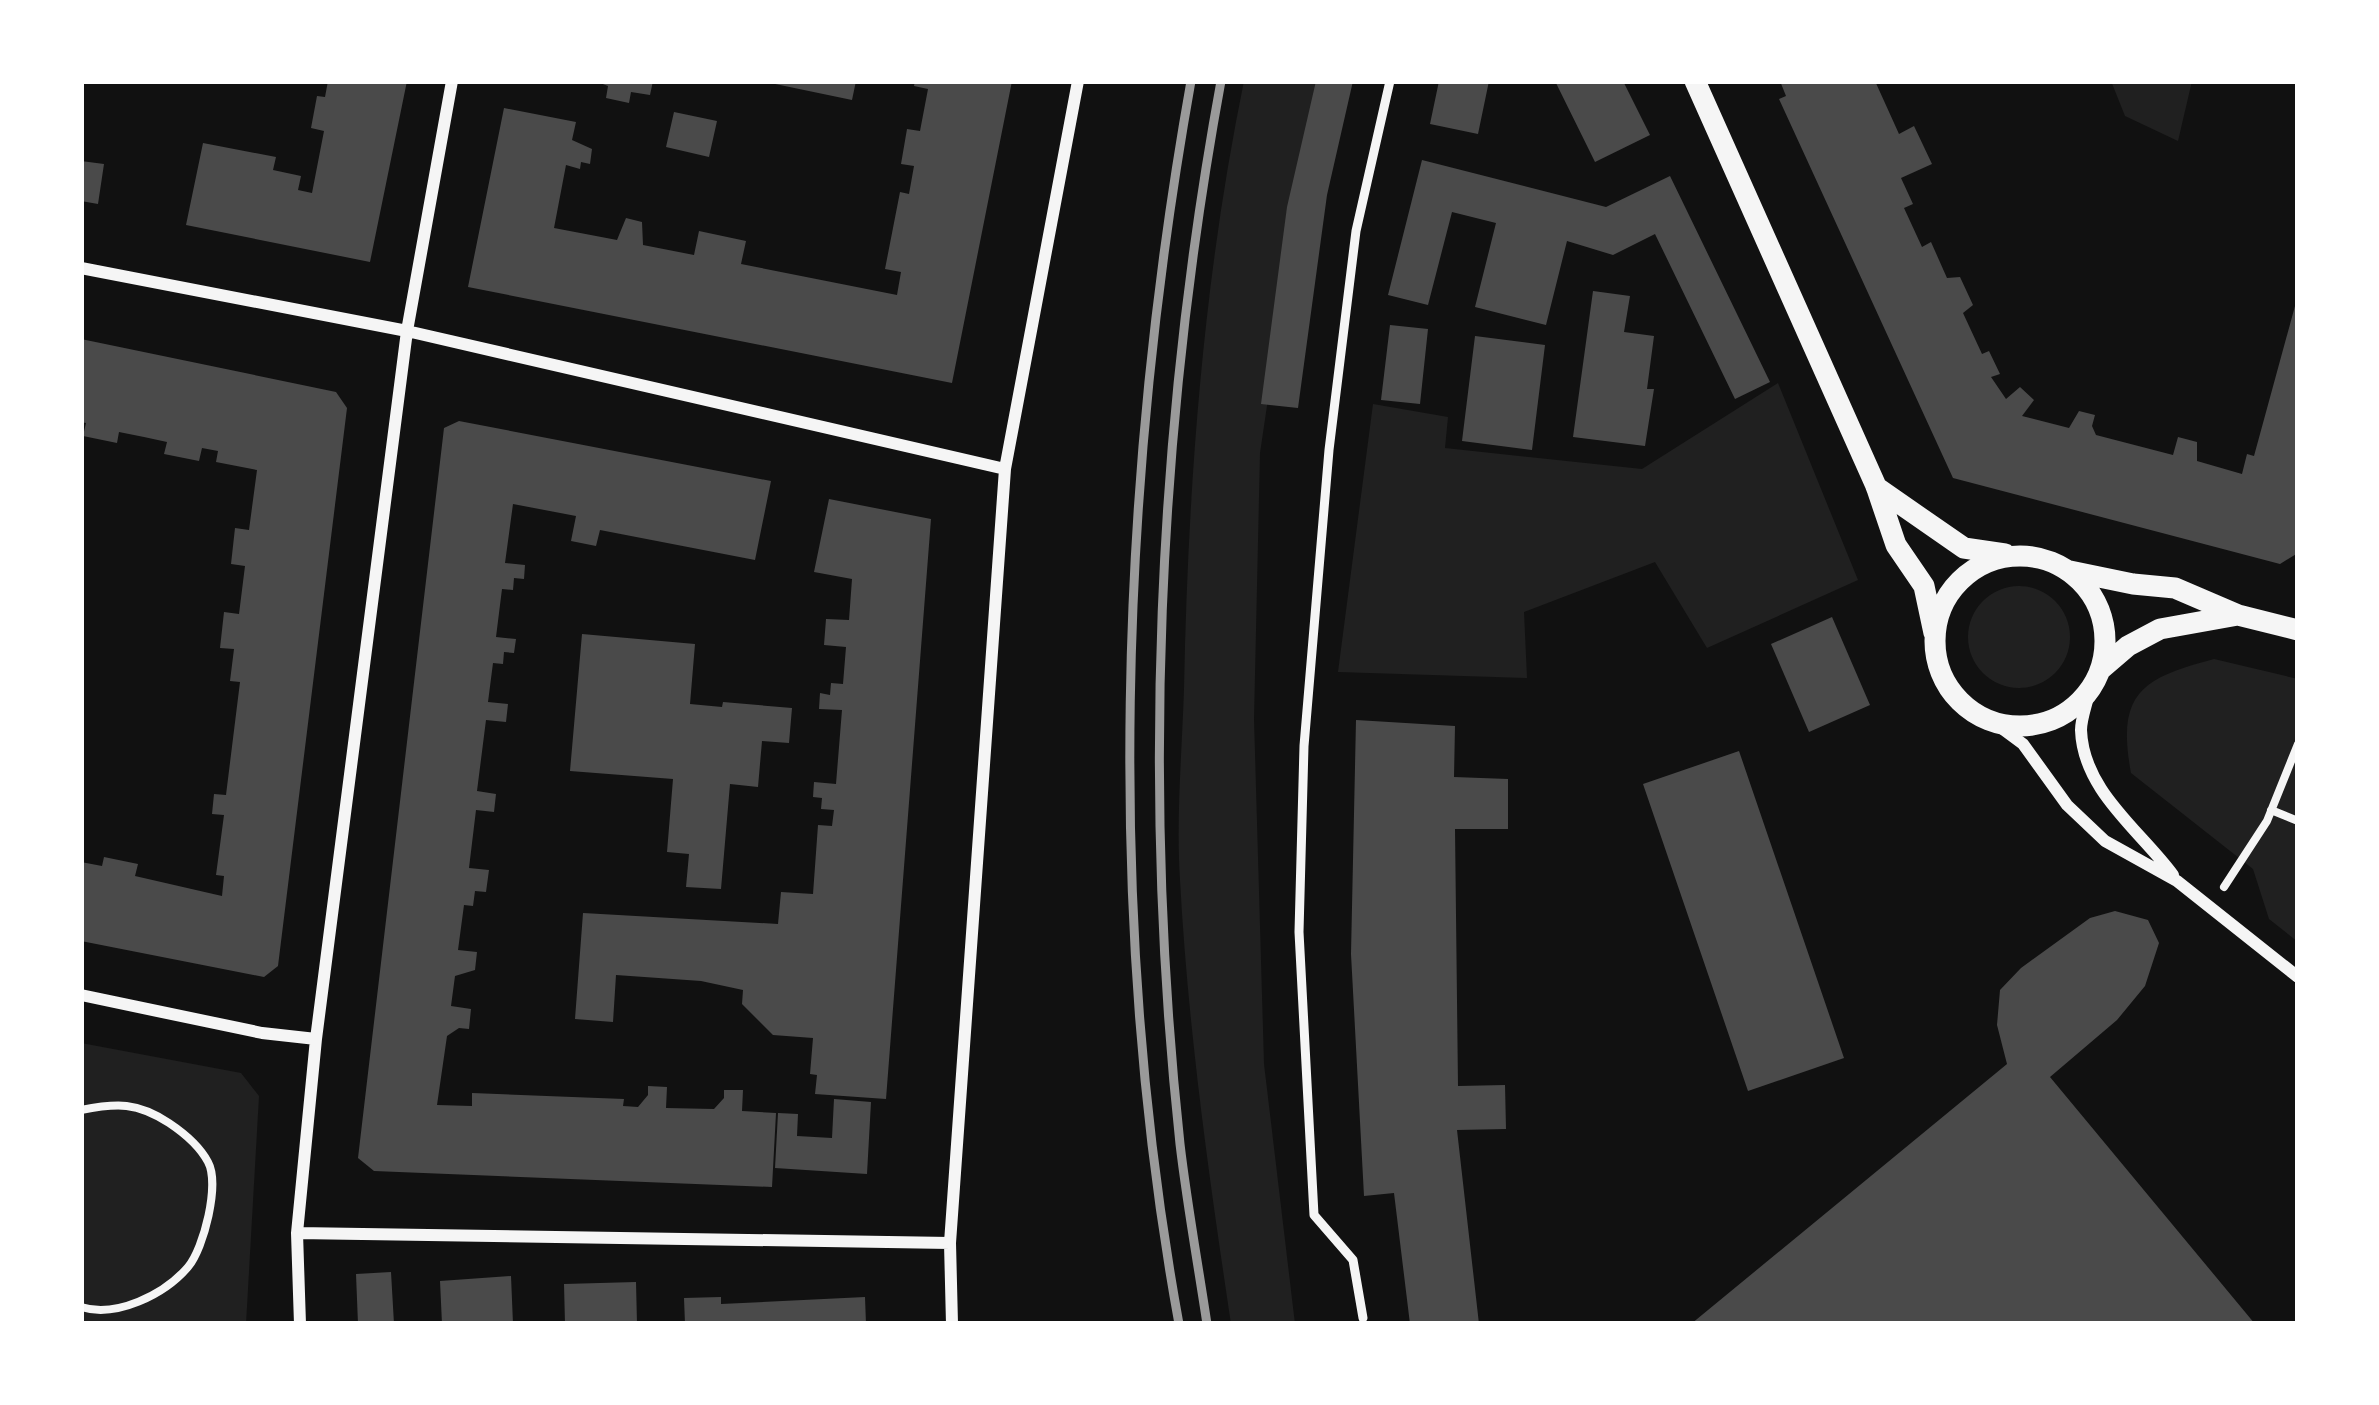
<svg xmlns="http://www.w3.org/2000/svg" width="2379" height="1405" viewBox="0 0 2379 1405" font-family="'IBM Plex Sans',sans-serif">
  <rect width="100%" height="100%" fill="#111"/>
  <path fill="#202020" d="M1244,81H1323L1291,244L1260,453L1254,719L1264,1064L1295,1324H1231C1209,1177 1188,1029 1180,880C1176,817 1182,752 1184,689C1188,486 1203,280 1244,81Z
    M2111,81H2192L2178,141L2125,116Z
    M1778,383L1858,580L1707,648L1655,562L1524,612L1527,678L1338,672L1373,404L1448,417L1445,448L1642,469Z
    M1968 637a51 51 0 1 1 102 0a51 51 0 1 1-102 0Z
    M2214,659L2298,679V942L2269,919L2253,869L2131,773C2116,693 2142,678 2214,659Z
    M81,1043L241,1073L259,1096L246,1324H81Z"/>
  <path fill="#4a4a4a" d="M328,81H407L370,262L186,225L203,143L276,157L273,170L301,176L298,190L312,193L324,131L311,128L317,96L325,97Z
    M595,81H653L650,95L631,92L629,103L606,98L608,86Z
    M761,81H856L852,100Z
    M915,81H1012L952,383L468,287L504,108L576,122L572,140L592,149L590,164L581,162L580,169L566,165L554,228L617,240L626,218L642,222L643,245L694,255L699,231L746,241L741,264L897,295L901,272L885,269L900,192L909,194L914,166L901,164L907,129L920,131L928,89L914,86Z
    M1316,81H1353L1327,195L1298,408L1261,404L1287,207Z
    M1439,81H1489L1478,134L1430,124Z
    M1555,81H1623L1650,135L1595,162Z
    M1780,81H1875L1899,134L1914,126L1932,164L1901,178L1913,204L1904,208L1922,247L1931,242L1947,278L1960,277L1973,305L1963,313L1982,354L1989,351L2000,374L1991,377L2006,399L2020,387L2034,400L2022,416L2069,428L2079,411L2095,415L2092,426L2096,435L2173,455L2178,437L2197,442V461L2242,474L2247,454L2254,456L2298,295V553L2280,564L1953,478L1779,99L1786,96Z
    M674,112L717,121L709,157L666,147Z
    M1422,160L1606,207L1670,176L1770,382L1735,399L1655,234L1613,255L1567,241L1546,325L1475,307L1496,223L1452,212L1428,305L1388,295Z
    M81,161L104,164L98,204L81,201Z
    M1593,291L1630,296L1624,332L1654,336L1647,389H1654L1645,446L1573,437Z
    M1390,325L1428,329L1420,404L1381,400Z
    M1475,336L1545,345L1532,450L1462,441Z
    M81,339L336,392L347,408L278,966L264,977L81,941V862L102,866L104,857L138,864L135,876L222,896L224,876L216,875L224,815L212,814L214,794L226,795L240,682L230,681L234,649L220,648L224,612L239,614L245,566L231,564L235,528L249,530L257,470L216,462L218,451L202,448L199,461L164,454L167,442L144,437L119,432L117,443L83,436L86,423L81,422Z
    M459,421L771,481L755,560L600,530L596,546L571,541L576,516L513,504L505,563L525,565L524,579L514,578L513,590L502,589L496,637L516,639L514,653L504,652L503,664L493,663L488,702L508,704L506,722L486,720L477,791L496,794L494,812L476,810L469,868L489,870L486,892L475,891L473,906L464,905L458,950L477,952L475,970L455,976L451,1006L471,1009L469,1029L459,1028L447,1036L437,1105L472,1106V1093L624,1099L623,1106L638,1107L648,1095V1086L667,1087L666,1108L714,1109L724,1098V1090H743L742,1111L776,1113L772,1187L374,1171L358,1158L444,428Z
    M829,499L931,519L886,1099L815,1094L817,1075L810,1074L813,1038L773,1035L742,1004L743,990L701,981L616,975L613,1022L575,1019L583,913L778,924L781,892L813,894L818,825L832,826L834,810L821,809L822,798L813,797L814,782L836,784L842,710L819,709L820,693L830,695L831,683L843,684L846,647L824,645L826,619L849,620L852,579L814,572Z
    M1832,617L1870,705L1809,732L1771,644Z
    M582,634L695,644L690,704L722,707L723,702L792,708L789,743L762,741L758,787L730,784L721,889L686,887L689,854L667,852L673,779L570,771Z
    M1356,720L1455,726L1454,777L1508,779V829H1455L1458,1086L1505,1085L1506,1129L1457,1130L1479,1324H1410L1394,1193L1364,1196L1351,954Z
    M1739,751L1844,1058L1748,1091L1643,784Z
    M2115,911L2148,920L2159,943L2145,986L2117,1020L2050,1077L2255,1324H1691L2007,1064L1997,1025L2000,990L2021,968L2090,918Z
    M834,1099L871,1102L867,1174L775,1168L778,1113L798,1114L797,1136L832,1138Z
    M391,1272L394,1324H358L356,1274Z
    M511,1276L513,1324H442L440,1281Z
    M636,1282L637,1324H565L564,1284Z
    M721,1297V1304L865,1297L866,1324H685L684,1298Z"/>
  <g fill="none" stroke-linecap="round" stroke-linejoin="round">
    <path stroke="#f5f5f5" stroke-width="8" d="M2271,810L2298,821
      M2224,887L2267,821L2298,744
      M81,1110C117,1103 137,1102 169,1123C184,1133 199,1145 208,1162C220,1184 204,1248 188,1267C164,1295 116,1318 81,1307"/>
    <path stroke="#f5f5f5" stroke-width="9" d="M1363,1318L1353,1260L1314,1215L1299,932L1304,746L1329,450L1356,231L1390,81"/>
    <path stroke="#f5f5f5" stroke-width="12" d="M81,268L407,331L1005,469
      M2089,692C2087,704 2081,718 2081,730C2083,791 2141,831 2173,875
      M1996,724L2023,744L2067,805L2105,841L2177,881L2298,977
      M81,995L262,1033L316,1039
      M297,1233L950,1243
      M300,1324L297,1233L316,1039L407,331L452,81
      M952,1324L950,1243L1005,469L1078,81"/>
    <path stroke="#f5f5f5" stroke-width="21" d="M1695,81L1876,486L1896,545L1924,586L1934,633
      M1876,487L1964,548L2005,554
      M1935 641a85 85 0 1 1 170 0a85 85 0 1 1-170 0Z
      M2070,571L2133,584L2175,588L2238,615L2298,630
      M2100,670L2128,646L2160,629L2238,615"/>
    <path stroke="#9a9a9a" stroke-width="9" d="M1179,1324C1105,919 1119,485 1191,81
      M1207,1324C1198,1264 1187,1204 1180,1144C1142,791 1157,429 1221,81"/>
  </g>
  <rect width="2379" height="1405" fill="none" stroke="#ffffff" stroke-width="168"/>
</svg>
